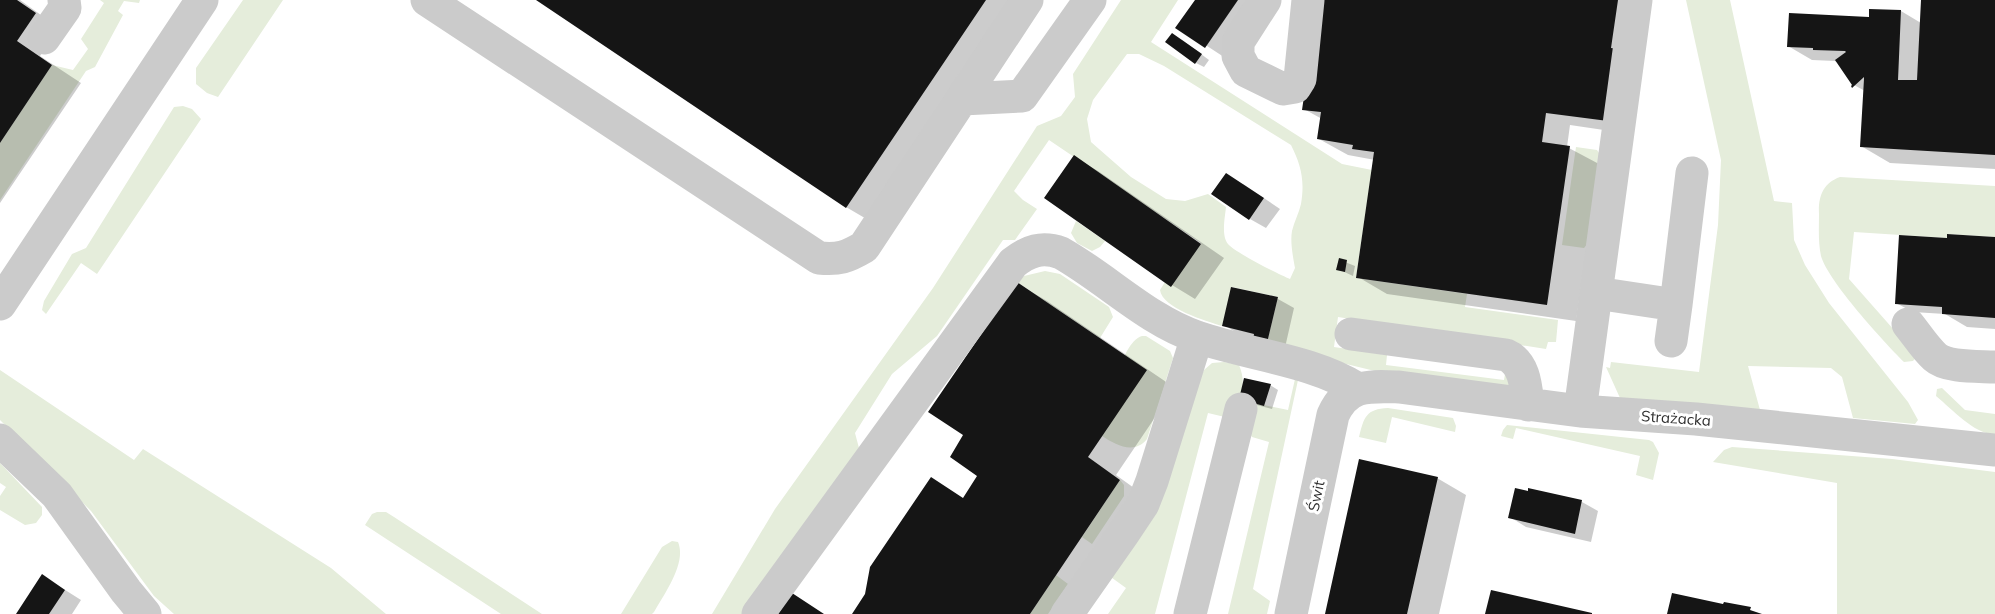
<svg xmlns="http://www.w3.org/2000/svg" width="1995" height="614" viewBox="0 0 1995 614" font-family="Mulish,sans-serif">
  <rect width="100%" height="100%" fill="#fff"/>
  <path fill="#e5eddb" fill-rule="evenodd" d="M100,0H140L139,3L124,1L118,11L123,15L95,67L86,71L0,200V143L52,65L73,70L88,49L81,39L104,3Z
    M243,0H283L218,97L207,93L196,84V68Z
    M1121,0H1178L1151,42L1342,164L1372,170L1356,278L1467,294L1465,307L1558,320L1556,342H1548L1546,349L1338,317L1334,347L1387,355L1386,365L1504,380L1506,368L1514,387L1379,372L1301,353L1267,343L1278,297L1232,287L1222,326C1206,321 1162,308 1160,290L1165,282L1171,286L1201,243L1049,140L1014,191L1023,200L1037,209L1015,240H1003L937,336L892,374L855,433L859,448L744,614H712L775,509L933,288L1037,126L1061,116L1075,97L1073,74ZM1127,54H1139L1164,66L1291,145C1301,165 1305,180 1301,204C1299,213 1294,222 1292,231C1290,242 1293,257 1295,268L1290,279C1278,274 1236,253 1228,244C1221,236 1225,217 1226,207L1208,194L1185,201L1166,199L1131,177L1091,142L1087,119L1093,100Z
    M1686,0H1730L1774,201L1792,203L1794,240L1805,265L1829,303L1908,402L1918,420L1915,424L1853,418L1842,377L1831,368L1748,366L1760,410L1620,398L1606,367L1610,368L1611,362L1699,372L1718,225L1721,160Z
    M183,106L192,109L201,119L97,274L81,263L46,314L42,310L44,301L72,254L86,248L174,107Z
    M1576,147L1597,150L1601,156L1590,241L1584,248L1562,245Z
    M1840,177L1995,186V237L1948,234L1947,238L1854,232L1849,279L1917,356L1913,361L1904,362C1884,342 1828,281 1821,256C1818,242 1819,228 1819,214C1818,197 1823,183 1840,177Z
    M1076,221L1105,241L1100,247L1092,251L1077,243L1071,233Z
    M1045,271L1060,274L1109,307L1113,317L1100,338L1017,282L1024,276Z
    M1142,336H1146L1170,351L1173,358L1147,439C1134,455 1116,445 1102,436C1108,413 1119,343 1142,336Z
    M1224,362L1239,365C1248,386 1239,400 1229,418L1208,413L1155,614H1108L1126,588L1108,575L1204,370L1212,363Z
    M0,370L134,460L143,449L331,568L386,614H174L154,596L91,511L0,420Z
    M1295,379L1298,380L1253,589L1270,601L1267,614H1228L1269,442L1252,437L1249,432L1254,403L1288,410Z
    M1942,388L1965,410L1995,414V435C1973,433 1953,410 1936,396L1937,389Z
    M1388,408L1453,418L1456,426L1455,432L1392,417L1386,443L1359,437C1364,417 1366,409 1388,408Z
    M1507,425L1649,440L1653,442L1659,453L1653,480L1636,475L1640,456L1516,428L1513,439L1501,436L1503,430Z
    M1732,447L1892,459L1995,472V614H1837V483L1713,462L1724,450Z
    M0,463L42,507V515L36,523L25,525L0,510V496L6,487L0,483Z
    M1120,480L1124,485V496L1092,544L1082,537Z
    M377,512H386L394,517L542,614H501L365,525L372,514Z
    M672,541L678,542C687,563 664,594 654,612L652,614H621L662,547Z
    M1056,575L1068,584L1048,614H1030Z"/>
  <path fill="#0003" d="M0,0H20L59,28L40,56L81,83L0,203Z
    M539,0H1026L875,224L846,207Z
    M1196,0H1271L1230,61L1178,27Z
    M1510,0H1638L1631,134L1570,125L1567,147L1599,164L1576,321L1387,294L1358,277L1375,160L1348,155L1319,139L1322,119L1304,109Z
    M1923,0H1995V169L1890,163L1861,146L1865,91L1854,85L1838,63L1835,61L1812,60L1788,46L1870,19L1901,11L1921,23Z
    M1181,39L1209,60L1204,67L1196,63Z
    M1074,157L1098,171L1224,258L1195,299L1172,285Z
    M1243,184L1280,209L1266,228L1250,219Z
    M1995,238V329L1967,327L1945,314L1913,312L1896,303L1947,239Z
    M1340,260L1355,266L1353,276L1338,269Z
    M1018,284L1047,301L1175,388L1116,475L1148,498L1070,614H854L964,499L979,476L965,435Z
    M1233,288L1278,299L1294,308L1284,352L1240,335L1224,325Z
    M1270,385L1278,390L1272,409L1249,403Z
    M1437,478L1466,495L1439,614H1326Z
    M1530,490L1582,502L1598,511L1591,542L1526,527L1510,517Z
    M43,576L81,600L72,614H18Z"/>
  <path fill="#151515" d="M0,0H17L36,13L17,41L52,65L0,143Z
    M536,0H986L846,208Z
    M1195,0H1238L1205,48L1175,28Z
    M1318,0H1618L1611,48L1619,49L1608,121L1546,113L1542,142L1570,146L1547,305L1356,278L1374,152L1352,149L1353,145L1317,139L1321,112L1302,110Z
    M1921,0H1995V155L1860,147L1864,79V77L1852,88L1851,86L1852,85L1835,60L1846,52L1845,51L1813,50V48L1787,47L1789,13L1869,17V9L1901,10L1898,80H1917Z
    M1172,33L1202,54L1195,64L1165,42Z
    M1074,155L1201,244L1171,287L1044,198Z
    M1226,173L1264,198L1249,220L1211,194Z
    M1947,234L1995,237V318L1942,314V307L1895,304L1899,235L1947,238Z
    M1339,258L1347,260L1345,272L1336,270Z
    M1017,282L1147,370L1088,457L1120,480L1030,614H852L865,594L870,567L931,477L963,498L977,476L950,457L963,435L928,412Z
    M1231,287L1278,297L1267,343L1253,340L1254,334L1222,326Z
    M1244,378L1271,384L1264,406L1239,399Z
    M1359,459L1438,477L1407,614H1325Z
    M1515,488L1528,491V488L1582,500L1575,534L1508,518Z
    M42,574L65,590L49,614H16Z
    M1491,590L1592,613V614H1485Z
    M792,593L824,614H778Z
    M1672,593L1723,604L1724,602L1751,607L1750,610L1762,614H1667Z"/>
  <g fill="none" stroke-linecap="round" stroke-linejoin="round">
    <path stroke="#cbcbcb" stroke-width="33" d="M427,0L819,258C839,260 847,257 864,247L1027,0
      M1265,0L1238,42V56L1246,71L1283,89L1295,87L1300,79L1308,0
      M44,38L65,8L64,0
      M962,99L1022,96L1090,0
      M1596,293L1676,305L1692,173
      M0,304L202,0
      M1908,324C1917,335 1925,348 1935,357C1947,368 1979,366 1995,367
      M1351,334L1506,355C1525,363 1526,387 1528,405
      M1671,341L1676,305
      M1580,411L1636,0
      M0,440L57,495L126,591L145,614
      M758,614L1013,263C1028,251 1042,246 1061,253C1107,279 1147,320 1197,337C1249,355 1312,360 1358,389
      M1067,614L1123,534L1143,504L1152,481L1197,337
      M1190,614L1241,409
      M1291,614L1333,415C1347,384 1368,386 1399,387L1580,411L1696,419L1995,450"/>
  </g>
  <g text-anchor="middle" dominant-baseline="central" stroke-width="6" stroke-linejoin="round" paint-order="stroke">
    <g font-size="15" fill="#2e2e2e" stroke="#fff">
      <text transform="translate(1676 418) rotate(4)">Strażacka</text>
      <text transform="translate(1316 496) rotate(-78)">Świt</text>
    </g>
  </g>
</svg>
